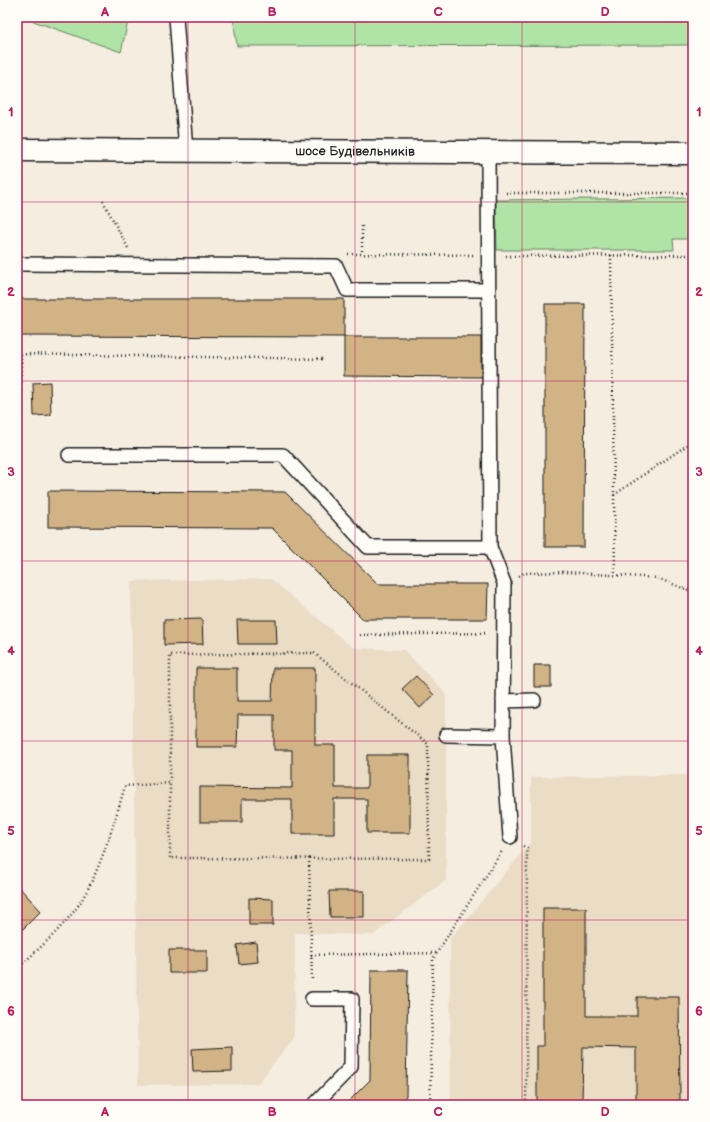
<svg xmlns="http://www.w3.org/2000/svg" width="710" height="1122" viewBox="0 0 710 1122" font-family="'Balsamiq Sans',sans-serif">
  <rect width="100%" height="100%" fill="#f4ede0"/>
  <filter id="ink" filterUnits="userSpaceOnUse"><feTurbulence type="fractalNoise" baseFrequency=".025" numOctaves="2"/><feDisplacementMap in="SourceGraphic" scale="8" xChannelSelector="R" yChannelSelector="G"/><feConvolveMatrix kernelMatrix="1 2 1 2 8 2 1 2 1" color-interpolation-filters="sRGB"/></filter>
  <g filter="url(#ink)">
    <path fill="#eadcc5" d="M271,579L353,648L404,650L446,694V880L373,935L295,933L294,1038L257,1084L138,1085L131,581Z
      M693,775V1105H451L450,939L531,842V777Z"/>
    <path fill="#afe4a6" stroke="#668061" d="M22,17H129L121,52Z
      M233,17H693V45L237,46Z
      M693,198V239H673L674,250H497L496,200Z"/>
    <path fill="#d2b385" stroke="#1c1c1c" d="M17,299H344V337L17,336Z
      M545,304H585L584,547H545Z
      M344,337H481V377L344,376Z
      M50,382L51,415L34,416L33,383Z
      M48,491L285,492L378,584H488L487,619H363L272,528L48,527Z
      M202,619L203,644L164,645V620Z
      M237,620H276L277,644H238Z
      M534,665H551V687H534Z
      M196,668H237V701H272L273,668H315V745H335V788H367V755H410V833H367V799H334V834H292V799H242V822H200V787L292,788V750H274V715H238L237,747H196Z
      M416,676L434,695L420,708L402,689Z
      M17,885L41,911L17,935Z
      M329,891H364V917H330Z
      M249,898L273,899V925H249Z
      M543,908H586V1016H637V997H679L680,1103H693V1105H636V1048L583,1047L582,1105H537V1046H543Z
      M256,942L258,962L239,964L237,945Z
      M169,950H207V973H169Z
      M371,970H408L406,1096L398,1105H345L370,1080Z
      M232,1047V1071L193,1072L192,1049Z"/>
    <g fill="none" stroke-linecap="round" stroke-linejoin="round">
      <defs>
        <path id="service" d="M176,17L186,151
          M17,264L336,266L347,290H488
          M69,455H283L368,547H490L488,153
          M490,547L504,583L503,736L510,837
          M503,701L534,700
          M446,735L503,736
          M312,999H352L351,1067L314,1105"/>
        <g id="secondary">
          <path id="s1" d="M17,150L693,153"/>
        </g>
      </defs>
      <use href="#service" stroke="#1c1c1c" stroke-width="16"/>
      <use href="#secondary" stroke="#1c1c1c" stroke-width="25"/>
      <path stroke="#1c1c1c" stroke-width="2.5" stroke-dasharray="1 3" stroke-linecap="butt" d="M506,193H693
        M103,201L128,248
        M362,226V254
        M348,254L473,255
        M611,255L615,575
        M506,256L693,255
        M17,354L325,359
        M21,395V354
        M614,495L693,441
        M519,576L524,573L565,572L657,578L693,592
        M360,635L487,633
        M314,653L428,744L429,859L170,858V655Z
        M523,846L527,848L526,1105
        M309,858L312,982
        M311,955L436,953
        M17,969C35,952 55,935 71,915C96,886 114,824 125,786L170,783
        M430,1105L433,959L502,851"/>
      <use href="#service" stroke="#fdfcf7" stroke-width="13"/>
      <use href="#secondary" stroke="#fdfcf7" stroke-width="22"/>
    </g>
  </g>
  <path fill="none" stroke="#c2185b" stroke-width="1" stroke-opacity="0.55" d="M188,17V1105M355,17V1105M522,17V1105M17,202H693M17,381H693M17,561H693M17,741H693M17,920H693"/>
  <g text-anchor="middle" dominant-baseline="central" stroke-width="3.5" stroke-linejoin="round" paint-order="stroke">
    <g font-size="13" fill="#1c1c1c" stroke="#fdfcf7">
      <text stroke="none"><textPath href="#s1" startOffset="338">шосе Будівельників</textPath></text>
    </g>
  </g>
  <rect width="710" height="1122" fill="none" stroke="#fdfcf7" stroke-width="44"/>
  <rect x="22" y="22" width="666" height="1078" fill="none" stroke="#c2185b" stroke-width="1.5"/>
  <g font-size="13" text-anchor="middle" font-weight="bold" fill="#c2185b">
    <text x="105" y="16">A</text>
    <text x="272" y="16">B</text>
    <text x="438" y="16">C</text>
    <text x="605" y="16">D</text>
    <text x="11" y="116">1</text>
    <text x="699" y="116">1</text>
    <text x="11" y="296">2</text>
    <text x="699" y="296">2</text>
    <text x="11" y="476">3</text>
    <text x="699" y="476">3</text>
    <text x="11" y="655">4</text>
    <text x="699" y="655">4</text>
    <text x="11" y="835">5</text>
    <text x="699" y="835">5</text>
    <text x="11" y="1015">6</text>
    <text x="699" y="1015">6</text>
    <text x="105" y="1116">A</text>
    <text x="272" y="1116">B</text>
    <text x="438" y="1116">C</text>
    <text x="605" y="1116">D</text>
  </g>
</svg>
